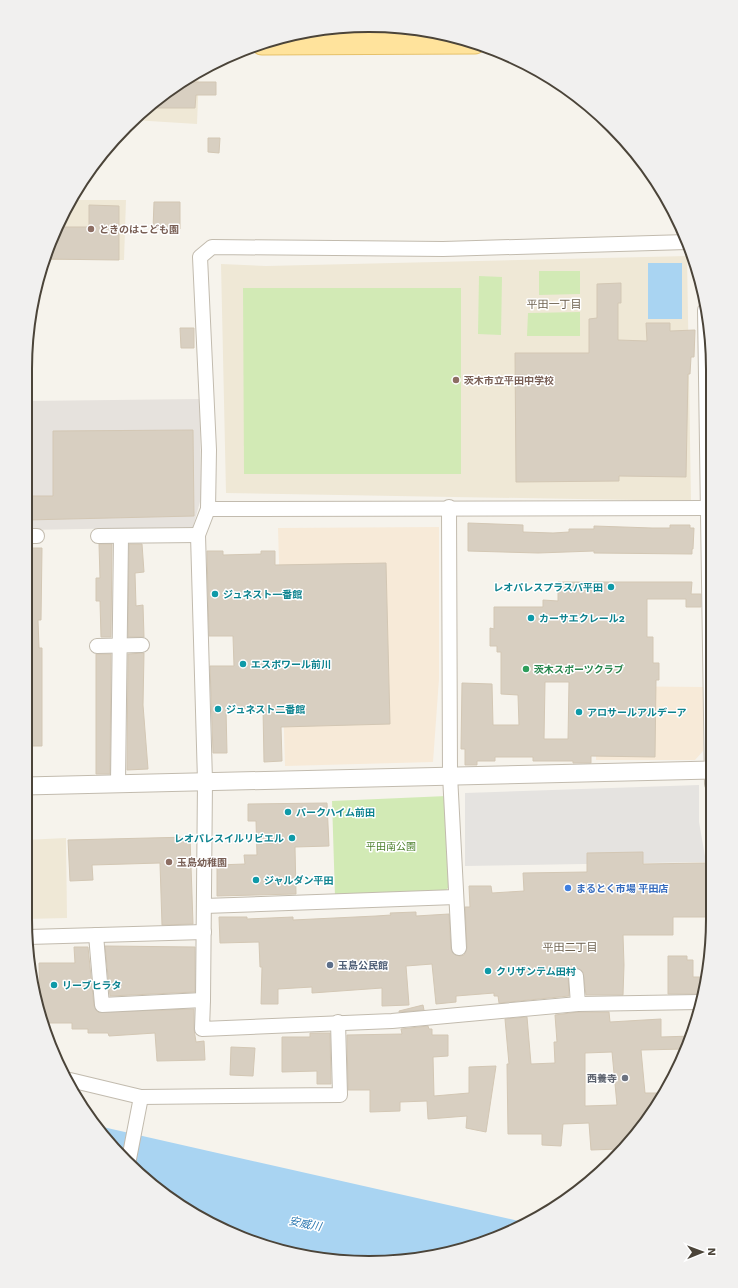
<svg xmlns="http://www.w3.org/2000/svg" width="738" height="1288" viewBox="0 0 738 1288" font-family="'Work Sans','Noto Sans JP',sans-serif">
<style>
.commercial{fill:#f7ead8}
.industrial{fill:#e6e2dd}
.education{fill:#efe8d6}
.green{fill:#d2eab5}
.parking{fill:#e5e3e0}
.water{fill:#a9d4f2}
.building{fill:#d8cfc1;stroke:#d3c7b4;fill-rule:evenodd}
.lines{fill:none;stroke-linecap:round;stroke-linejoin:round}
.minor-casing{stroke:#c2bbae;stroke-width:16}
.tertiary-casing{stroke:#c2bbae;stroke-width:19}
.primary-casing{stroke:#e6c16a;stroke-width:23}
.minor{stroke:#fff;stroke-width:14}
.tertiary{stroke:#fff;stroke-width:17}
.primary{stroke:#ffe39c;stroke-width:21}
.education-dot{fill:#8d6e63;stroke:#fff;stroke-width:1.5}
.culture-dot{fill:#0f9aa8;stroke:#fff;stroke-width:1.5}
.leisure-dot{fill:#2e9e5b;stroke:#fff;stroke-width:1.5}
.shop-dot{fill:#3f7fe0;stroke:#fff;stroke-width:1.5}
.service-dot{fill:#5c6f8a;stroke:#fff;stroke-width:1.5}
.worship-dot{fill:#6b7280;stroke:#fff;stroke-width:1.5}
.labels{text-anchor:middle;dominant-baseline:central;stroke-width:3;stroke-linejoin:round;paint-order:stroke}
.education-label{font-size:10px;font-weight:bold;fill:#785e54;stroke:#fff;text-anchor:start}
.culture-label{font-size:10px;font-weight:bold;fill:#0d838f;stroke:#fff;text-anchor:start}
.leisure-label{font-size:10px;font-weight:bold;fill:#27864d;stroke:#fff;text-anchor:start}
.park-label{font-size:10px;fill:#4a7f2a;stroke:#fff}
.shop-label{font-size:10px;font-weight:bold;fill:#366cbe;stroke:#fff;text-anchor:start}
.service-label{font-size:10px;font-weight:bold;fill:#4e5e75;stroke:#fff;text-anchor:start}
.worship-label{font-size:10px;font-weight:bold;fill:#5b616d;stroke:#fff;text-anchor:end}
.neighbourhood-label{font-size:11px;fill:#6e6250;stroke:#fff}
.water-label{font-size:11px;font-style:italic;fill:#2e7ab2;stroke:#fff}
.rim{fill:none;stroke:#4b4439;stroke-width:2}
</style>
<rect width="100%" height="100%" fill="#f6f3ec"/>
<g class="commercial">
<path d="M439 527V679L433 762 285 766 278 528Z"/>
<path d="M596 686 703 687V751L695 760H596Z"/>
</g>
<path class="industrial" d="M200 399 201 498 193 527 26 530V401Z"/>
<g class="education">
<path d="M199 72 197 124 133 120 178 83Z"/>
<path d="M72 200H126L124 260H43Z"/>
<path d="M687 256 691 501 226 493 221 264 266 266Z"/>
<path d="M66 838 67 918 25 919V840Z"/>
</g>
<g class="green">
<path d="M539 271H580V294L539 295Z"/>
<path d="M479 276 502 277 501 335 478 334Z"/>
<path d="M243 288H461V474H244Z"/>
<path d="M580 312V336H527L528 313Z"/>
<path d="M447 796 450 885 445 892 335 896 332 801Z"/>
</g>
<path class="parking" d="M699 785V822L706 862 465 866V793Z"/>
<g class="water">
<rect x="648" y="263" width="34" height="56"/>
<path d="M94 1125 523 1222 480 1245 369 1263 280 1251 178 1205Z"/>
</g>
<g class="building">
<path d="M180 82H216V95H196L195 108H148Z"/>
<path d="M208 138H220L219 153 208 152Z"/>
<path d="M154 202H180V229H153Z"/>
<path d="M89 205 119 206V260L43 259 59 227H89Z"/>
<path d="M621 283V303H618V340L647 341 646 323H670V331L695 330 694 357H691L690 374H688L686 477 619 476V481L516 482 515 353H589V319L597 318V284Z"/>
<path d="M180 328H194V348H181Z"/>
<path d="M193 430 194 516 26 520V496H53V431Z"/>
<path d="M468 523 523 525V532L553 533 569 532V529H594V526L652 528H670V525H690V528H694L693 549H692V554L594 553V551L538 553 468 551Z"/>
<path d="M99 544H112L111 637H101L100 601H96V578H100Z"/>
<path d="M129 544H142L144 572 135 573 136 606 143 605 144 637H128Z"/>
<path d="M28 548H42L41 620H38L39 648H42V746H25V574H28Z"/>
<path d="M207 551H223V555L261 554V551H275V565L386 563 390 724 281 727 282 761 264 762 263 708 226 709 227 753H213L210 666H234L233 636H209Z"/>
<path d="M558 582H692L691 594H701V607H686V599H647V637H653V663H659V680H656L655 757 591 756V763H573V761H533V757H495V761H477V765H465V749H461L462 683 492 684 493 725H519L518 695 501 694V652H497V646H490V628L494 629V607H543V600L558 601ZM545 682H569L568 739H544Z"/>
<path d="M144 653 143 705 148 769 127 770 128 654Z"/>
<path d="M96 654H111L110 774H96Z"/>
<path d="M327 803 329 846 295 847 296 894 217 896V865L245 864 244 855H257L256 821H248V804Z"/>
<path d="M190 837 193 924 162 925 160 863 92 865 93 880 70 881 68 840Z"/>
<path d="M643 852V864L706 863V917H673V935H623L624 965 623 995H586L583 972 576 968 568 973 569 996 499 1003 498 996H494V993L456 996V1002L436 1004 432 964 406 966 409 1005 382 1006V988L312 993V987L278 989V1004H261L262 967H260L259 942 220 943 219 917H247V919L293 917V920L376 916 391 915 390 913 416 912V916L449 914 451 949 455 955 460 956 464 955 467 948 465 907H470L469 886H491L492 893 524 891 523 873 587 872V853Z"/>
<path d="M105 946 195 947V992L110 996Z"/>
<path d="M74 947H88L94 1006 98 1012 194 1009V1029L196 1042 204 1041 205 1060 157 1061 155 1033 109 1036 108 1033H88V1029H72V1023H42L40 1007 39 963H75Z"/>
<path d="M668 956H687V960H693V977H705L702 994H668Z"/>
<path d="M423 1005 424 1010 399 1012V1011Z"/>
<path d="M578 1012H609L610 1022 661 1019V1037L692 1036 685 1049 641 1050 645 1093H663L655 1110 619 1149 591 1150 589 1123 563 1124 561 1146 542 1145V1134H508L507 1064H509L505 1019 527 1017 531 1064 555 1063 554 1042H557L555 1015ZM612 1052 617 1105 585 1106V1053Z"/>
<path d="M428 1026 429 1029H432V1035H448V1056L433 1057 434 1096 469 1093V1067L496 1066 486 1132 466 1128 467 1116 428 1119 427 1101 400 1102V1111L370 1112V1090H348L347 1035 402 1034 401 1029Z"/>
<path d="M310 1033H330L331 1084H317V1071L282 1072V1037H310Z"/>
<path d="M231 1047 255 1048 253 1076 230 1075Z"/>
</g>
<g class="lines">
<g class="minor-casing">
<g id="minor">
<path d="M687 242 443 249 212 247 200 257 209 450 208 509 707 508"/>
<path d="M705 310 712 784"/>
<path d="M449 507 450 775 459 948"/>
<path d="M208 509 198 535 205 781 203 1000 202 1029 392 1021 578 1004 700 1002"/>
<path d="M26 536H37"/>
<path d="M98 536 198 535"/>
<path d="M97 646 142 645"/>
<path d="M118 783 121 536"/>
<path d="M204 906 456 897"/>
<path d="M96 935 102 1005 203 1000"/>
<path d="M28 937 204 932"/>
<path d="M576 976 578 1004"/>
<path d="M70 1080 141 1097 340 1095 338 1022"/>
<path d="M129 1159 141 1097"/>
</g>
</g>
<g class="tertiary-casing">
<path id="tertiary" d="M25 786 712 770"/>
</g>
<g class="primary-casing">
<path id="primary" d="M262 44 475 43"/>
</g>
<use href="#minor" class="minor"/>
<use href="#tertiary" class="tertiary"/>
<use href="#primary" class="primary"/>
</g>
<g class="education-dot">
<circle cx="91" cy="229" r="4"/>
<circle cx="456" cy="380" r="4"/>
<circle cx="169" cy="862" r="4"/>
</g>
<g class="culture-dot">
<circle cx="611" cy="587" r="4"/>
<circle cx="215" cy="594" r="4"/>
<circle cx="531" cy="618" r="4"/>
<circle cx="243" cy="664" r="4"/>
<circle cx="218" cy="709" r="4"/>
<circle cx="579" cy="712" r="4"/>
<circle cx="288" cy="812" r="4"/>
<circle cx="292" cy="838" r="4"/>
<circle cx="256" cy="880" r="4"/>
<circle cx="488" cy="971" r="4"/>
<circle cx="54" cy="985" r="4"/>
</g>
<circle class="leisure-dot" cx="526" cy="669" r="4"/>
<circle class="shop-dot" cx="568" cy="888" r="4"/>
<circle class="service-dot" cx="330" cy="965" r="4"/>
<circle class="worship-dot" cx="625" cy="1078" r="4"/>
<g class="labels">
<g class="education-label">
<text x="99" y="229">ときのはこども園</text>
<text x="464" y="380">茨木市立平田中学校</text>
<text x="177" y="862">玉島幼稚園</text>
</g>
<g class="culture-label">
<text x="603" y="587" text-anchor="end">レオパレスプラスパ平田</text>
<text x="223" y="594">ジュネスト一番館</text>
<text x="539" y="618">カーサエクレール2</text>
<text x="251" y="664">エスポワール前川</text>
<text x="226" y="709">ジュネスト二番館</text>
<text x="587" y="712">アロサールアルデーア</text>
<text x="296" y="812">パークハイム前田</text>
<text x="284" y="838" text-anchor="end">レオパレスイルリビエル</text>
<text x="264" y="880">ジャルダン平田</text>
<text x="496" y="971">クリザンテム田村</text>
<text x="62" y="985">リーブヒラタ</text>
</g>
<g class="leisure-label">
<text x="534" y="669">茨木スポーツクラブ</text>
</g>
<g class="park-label">
<text x="391" y="846">平田南公園</text>
</g>
<g class="shop-label">
<text x="576" y="888">まるとく市場 平田店</text>
</g>
<g class="service-label">
<text x="338" y="965">玉島公民館</text>
</g>
<g class="worship-label">
<text x="617" y="1078">西養寺</text>
</g>
<g class="neighbourhood-label">
<text x="554" y="304">平田一丁目</text>
<text x="570" y="947">平田二丁目</text>
</g>
<g class="water-label">
<text transform="translate(305 1224) rotate(11)">安威川</text>
</g>
</g>
<path d="M0 0H738V1288H0ZM369 32H369A337 337 0 0 1 706 369V919A337 337 0 0 1 369 1256H369A337 337 0 0 1 32 919V369A337 337 0 0 1 369 32Z" fill="#f1f0ef" fill-rule="evenodd"/>
<path class="rim" d="M369 32H369A337 337 0 0 1 706 369V919A337 337 0 0 1 369 1256H369A337 337 0 0 1 32 919V369A337 337 0 0 1 369 32Z"/>
<g transform="translate(702 1252) rotate(89)" stroke="#ffffff" stroke-width="3" paint-order="stroke">
<path d="M0-3L7 15L0 10L-7 15Z" fill="#4b4439"/>
<text y="-6" font-size="11" font-weight="bold" text-anchor="middle" fill="#4b4439">N</text>
</g>
</svg>
